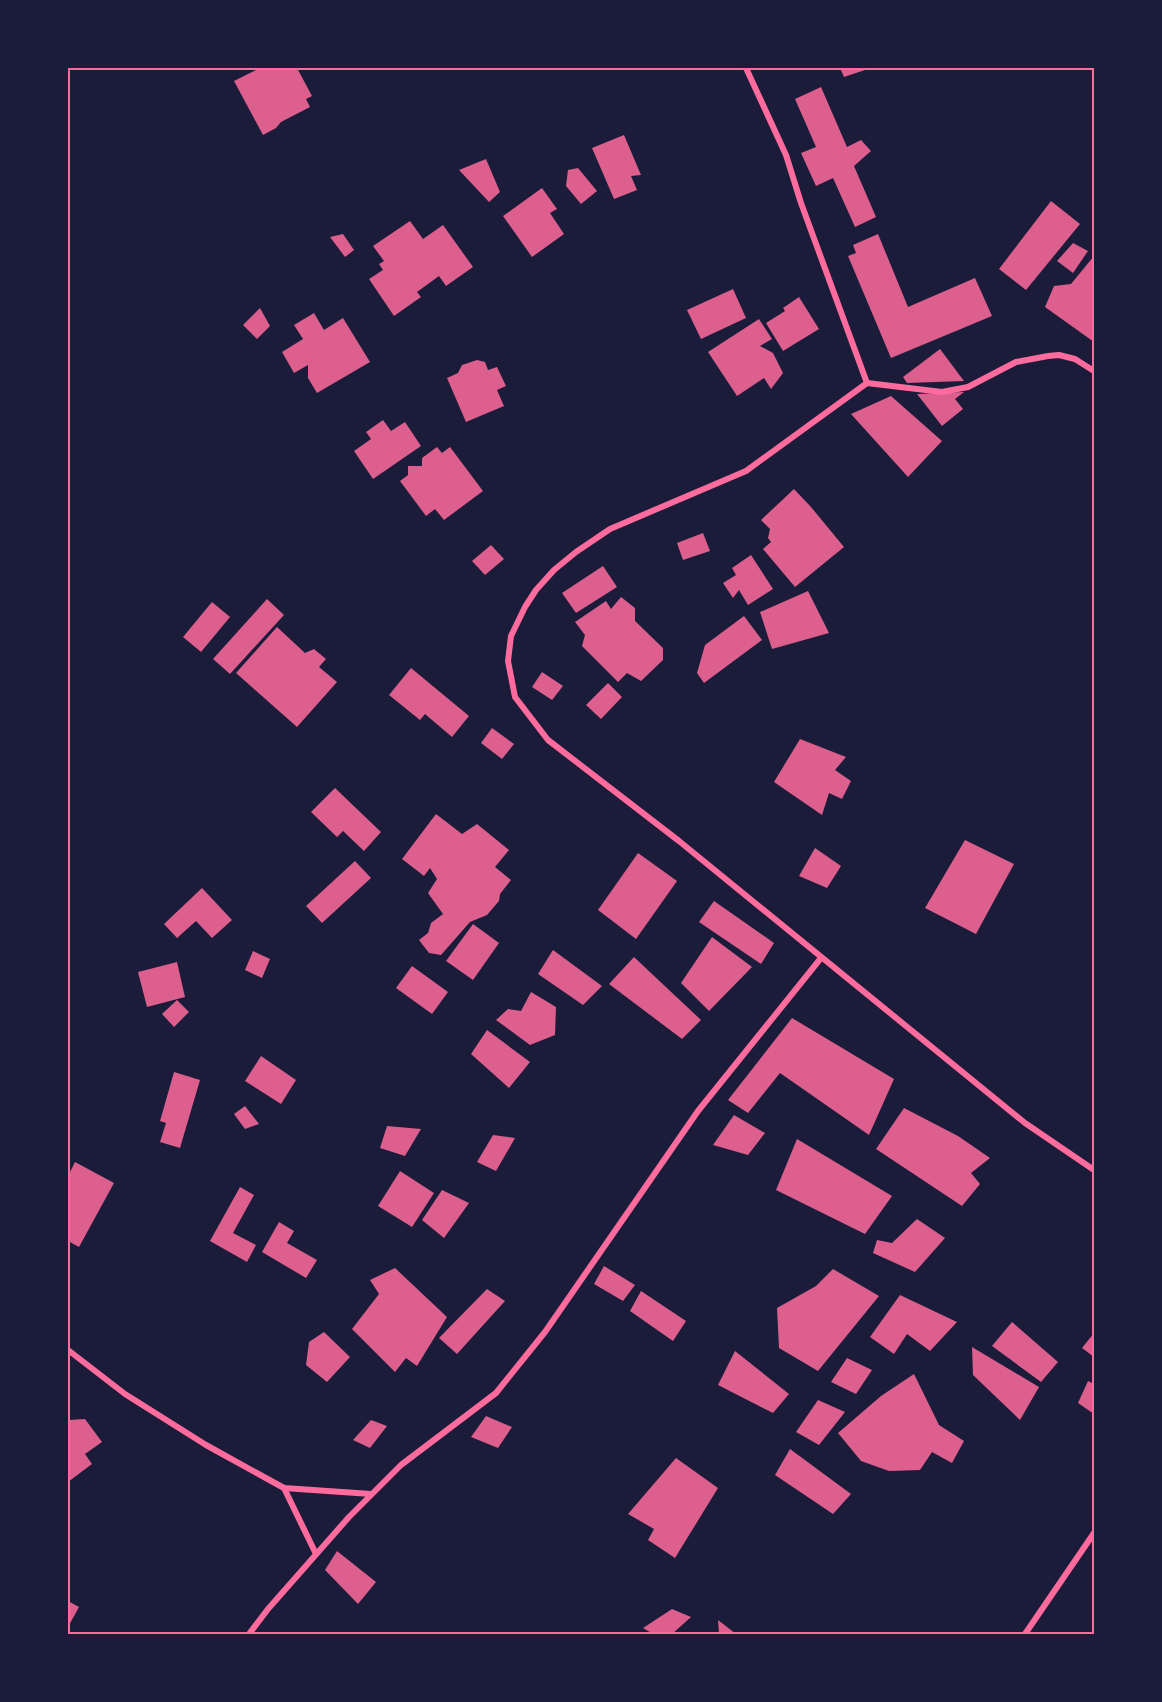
<svg xmlns="http://www.w3.org/2000/svg" width="1162" height="1702" viewBox="0 0 1162 1702" font-family="'Exo 2',sans-serif">
<style>
.building{fill:#dd5f8e}
.lines{fill:none;stroke-linecap:round;stroke-linejoin:round}
.minor{stroke:#ff6b9d;stroke-width:6}
.neatline{fill:none;stroke:#ff6b9d;stroke-width:2}
</style>
<rect width="100%" height="100%" fill="#1b1b3a"/>
<g class="building">
<path d="M260 68H297L312 96 306 99 310 107 281 122 276 128 263 135 234 81Z"/>
<path d="M840 68H871L844 77Z"/>
<path d="M821 87 847 147 861 140 871 151 854 166 876 217 855 227 833 178 816 186 801 153 816 147 795 99Z"/>
<path d="M624 135 641 175 631 176 637 190 614 199 592 148Z"/>
<path d="M486 159 500 192 489 202 459 170Z"/>
<path d="M578 168 597 191 581 204 566 186 568 170Z"/>
<path d="M542 188 557 209 550 213 564 234 532 257 503 216Z"/>
<path d="M1051 201 1080 224 1026 290 999 269Z"/>
<path d="M410 221 423 239 443 225 473 267 446 286 439 276 417 292 421 297 394 316 369 279 383 270 379 264 384 261 373 246Z"/>
<path d="M343 234 354 250 345 257 330 237Z"/>
<path d="M878 234 908 307 975 278 992 316 891 358 848 256 856 253 853 245Z"/>
<path d="M1073 243 1088 251 1073 273 1057 261Z"/>
<path d="M1094 256V342L1045 307 1054 286 1071 284Z"/>
<path d="M733 289 746 318 701 339 687 310Z"/>
<path d="M799 297 819 329 783 351 766 323 785 311 783 308Z"/>
<path d="M260 308 270 326 257 339 243 325Z"/>
<path d="M314 313 324 330 343 318 370 362 317 393 308 378V365L294 373 282 352 303 339 294 325Z"/>
<path d="M759 319 772 339 760 346 773 353 783 373 771 389 764 378 737 396 708 352Z"/>
<path d="M940 349 964 381 907 383 903 377Z"/>
<path d="M477 360 485 362 488 370 497 367 506 386 497 390 504 406 466 422 447 378 458 373 462 365Z"/>
<path d="M964 392 955 399 963 409 942 426 917 394Z"/>
<path d="M891 396 942 441 908 477 851 414Z"/>
<path d="M383 420 391 431 405 422 421 446 373 479 354 451 371 439 366 432Z"/>
<path d="M437 447 442 453 450 447 483 491 444 520 435 509 426 516 400 481 408 475V466H422V458Z"/>
<path d="M794 489 811 507 844 547 795 587 763 549 771 542 768 538 770 529 761 520Z"/>
<path d="M703 533 710 551 683 560 677 543Z"/>
<path d="M491 545 504 559 485 575 472 561Z"/>
<path d="M751 555 773 589 748 605 739 590 733 598 723 583 736 575 732 568Z"/>
<path d="M603 566 617 587 576 613 562 593Z"/>
<path d="M808 591 829 633 772 649 760 612Z"/>
<path d="M621 597 635 608V621L663 648V660L641 681 627 673 618 682 582 646 585 635 575 622 606 601 611 609Z"/>
<path d="M267 599 284 615 230 674 213 659Z"/>
<path d="M212 602 230 617 201 652 183 637Z"/>
<path d="M744 616 762 640 704 683 697 673 705 645Z"/>
<path d="M277 627 305 653 314 649 326 659 319 667 337 682 297 727 236 673Z"/>
<path d="M411 668 469 716 452 737 425 714 420 720 389 695Z"/>
<path d="M542 672 563 686 552 700 532 687Z"/>
<path d="M608 683 622 697 601 719 586 705Z"/>
<path d="M492 728 514 744 502 759 481 743Z"/>
<path d="M800 739 846 757 835 770 851 781 842 799 829 793 822 815 774 782Z"/>
<path d="M335 788 381 832 364 851 343 831 337 837 311 812Z"/>
<path d="M436 814 462 834 477 824 509 850 495 867 511 880 500 894 499 901 487 915 470 922 441 955 429 953 419 940 428 933 431 923 443 914 428 893 437 879 430 868 424 876 402 859Z"/>
<path d="M965 840 1014 864 976 934 925 908Z"/>
<path d="M815 848 841 866 827 888 799 876Z"/>
<path d="M638 853 677 881 636 939 598 910Z"/>
<path d="M355 861 371 878 322 923 306 906Z"/>
<path d="M202 888 232 920 212 938 196 921 177 938 164 924Z"/>
<path d="M714 901 774 943 761 964 699 922Z"/>
<path d="M473 924 499 943 473 980 446 961Z"/>
<path d="M712 937 752 967 709 1011 681 983Z"/>
<path d="M553 950 602 986 583 1005 538 974Z"/>
<path d="M253 951 270 959 262 978 245 970Z"/>
<path d="M634 957 701 1020 682 1039 609 984Z"/>
<path d="M177 962 185 997 147 1007 138 972Z"/>
<path d="M412 966 448 992 432 1014 396 988Z"/>
<path d="M531 992 556 1007 555 1035 530 1045 496 1020 508 1009 521 1011Z"/>
<path d="M177 1000 189 1012 174 1027 162 1014Z"/>
<path d="M792 1018 894 1079 869 1135 780 1073 748 1113 728 1100Z"/>
<path d="M487 1030 530 1062 509 1088 471 1054Z"/>
<path d="M261 1056 296 1080 281 1104 245 1081Z"/>
<path d="M174 1072 200 1080 180 1148 160 1142 166 1123 160 1121Z"/>
<path d="M245 1106 259 1124 245 1129 234 1114Z"/>
<path d="M904 1108 958 1136 990 1158 971 1173 980 1184 962 1206 876 1149Z"/>
<path d="M734 1115 765 1133 748 1155 713 1145Z"/>
<path d="M387 1126 421 1129 405 1156 380 1148Z"/>
<path d="M493 1135 515 1138 496 1171 477 1162Z"/>
<path d="M797 1139 892 1196 865 1234 776 1190Z"/>
<path d="M75 1162 114 1183 79 1247 68 1241V1176Z"/>
<path d="M400 1171 434 1193 412 1227 378 1206Z"/>
<path d="M240 1187 254 1195 233 1233 256 1245 247 1262 210 1241Z"/>
<path d="M442 1190 469 1203 444 1238 422 1220Z"/>
<path d="M917 1219 945 1238 915 1272 873 1253 877 1240 892 1243Z"/>
<path d="M279 1222 294 1231 287 1243 317 1260 306 1278 262 1252Z"/>
<path d="M604 1266 635 1285 623 1301 594 1284Z"/>
<path d="M395 1268 447 1317 417 1366 406 1358 395 1372 352 1329 379 1294 370 1280Z"/>
<path d="M833 1269 879 1296 818 1371 779 1348 777 1308 816 1286Z"/>
<path d="M487 1289 505 1301 457 1354 439 1338Z"/>
<path d="M641 1291 686 1321 673 1341 630 1311Z"/>
<path d="M900 1295 957 1322 930 1351 907 1334 894 1354 870 1337Z"/>
<path d="M1012 1322 1058 1362 1041 1382 992 1346Z"/>
<path d="M324 1332 350 1357 327 1382 306 1365 309 1342Z"/>
<path d="M1094 1333V1357L1082 1348Z"/>
<path d="M972 1347 1039 1387 1020 1420 973 1375Z"/>
<path d="M735 1351 789 1394 773 1413 718 1385Z"/>
<path d="M847 1358 872 1370 856 1394 831 1382Z"/>
<path d="M914 1374 939 1425 964 1441 952 1463 932 1452 920 1470 889 1471 861 1461 838 1433 881 1396Z"/>
<path d="M1088 1381 1094 1384V1414L1078 1403Z"/>
<path d="M818 1400 845 1412 819 1445 796 1432Z"/>
<path d="M486 1416 512 1427 498 1448 471 1437Z"/>
<path d="M85 1419 102 1442 85 1454 92 1464 68 1482V1420Z"/>
<path d="M371 1420 387 1426 370 1448 353 1440Z"/>
<path d="M790 1449 851 1494 833 1514 775 1475Z"/>
<path d="M676 1458 718 1488 675 1558 648 1540 654 1529 628 1514Z"/>
<path d="M337 1551 376 1582 358 1604 325 1570Z"/>
<path d="M68 1601 79 1607 68 1627Z"/>
<path d="M672 1609 691 1617 672 1634H653L643 1628Z"/>
<path d="M718 1620 736 1634H719Z"/>
</g>
<g class="lines">
<g class="minor">
<path d="M746 68 786 155 801 203 867 383"/>
<path d="M1094 371 1075 359 1059 355 1048 356 1016 362 968 387 942 392 867 383 746 471 610 529 576 552 554 570 536 590 525 607 511 636 508 661 515 697 548 740 679 841 1025 1123 1094 1170"/>
<path d="M68 1350 125 1394 206 1445 284 1488 371 1494"/>
<path d="M284 1488 316 1554"/>
<path d="M249 1634 268 1609 349 1517 401 1465 496 1393 545 1332 698 1111 821 958"/>
<path d="M1025 1634 1094 1533"/>
</g>
</g>
<rect width="1162" height="1702" fill="none" stroke="#1b1b3a" stroke-width="138"/>
<rect x="69" y="69" width="1024" height="1564" class="neatline"/>
</svg>
